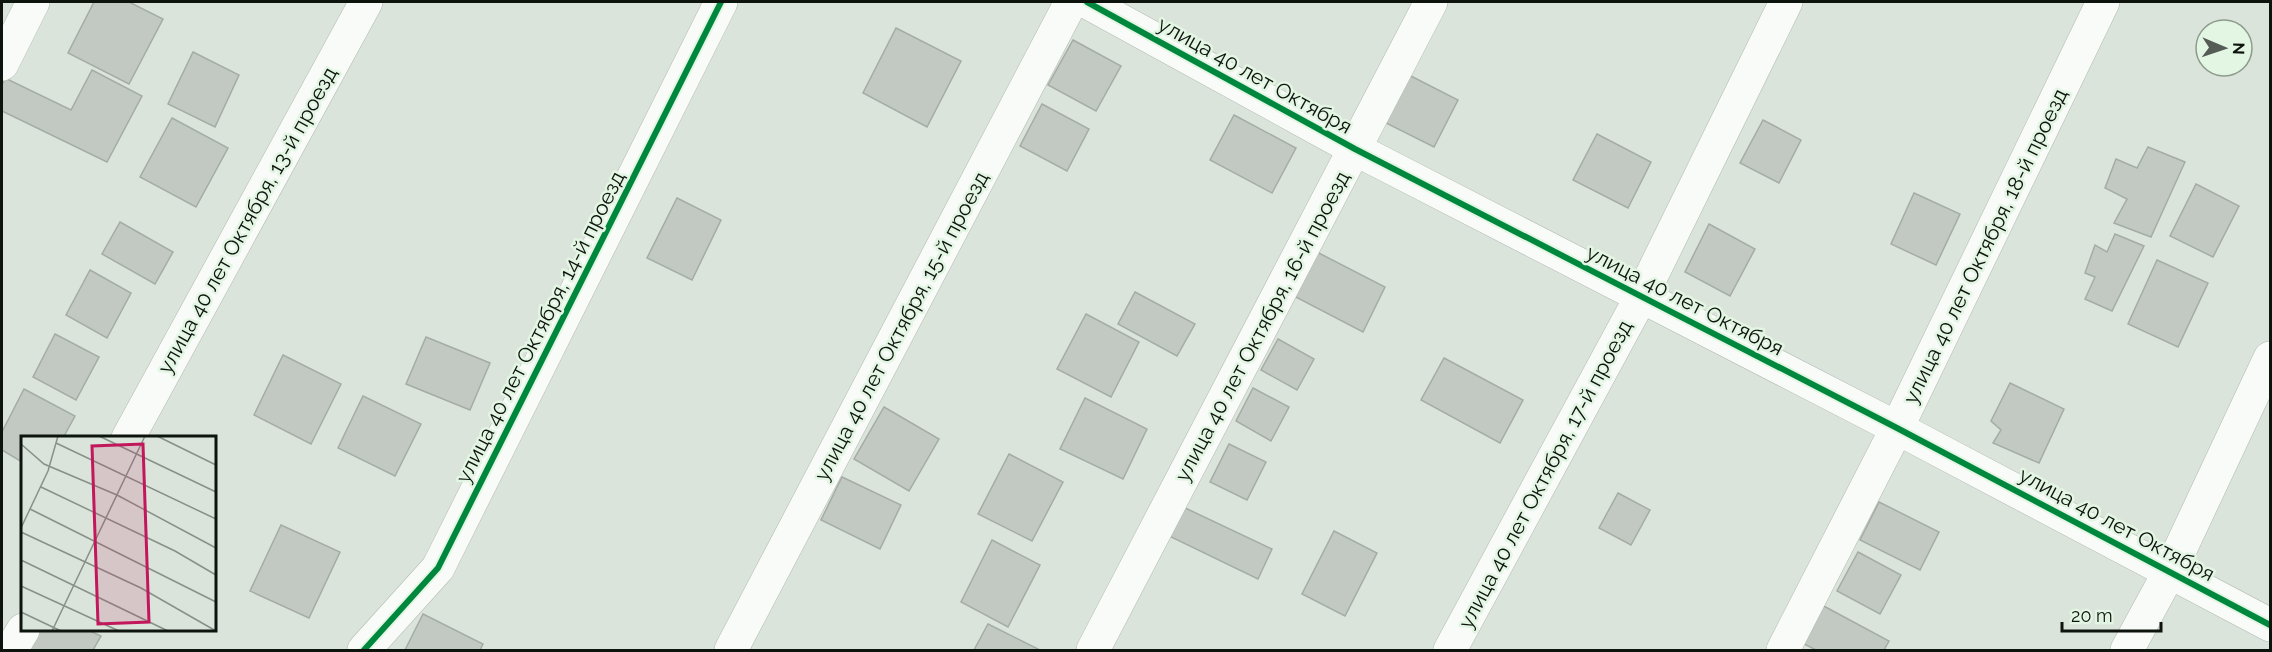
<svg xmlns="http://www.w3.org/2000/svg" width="2272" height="652" viewBox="0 0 2272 652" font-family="Raleway,sans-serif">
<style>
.building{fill:#c2c9c2;stroke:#a5aca5;stroke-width:1.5}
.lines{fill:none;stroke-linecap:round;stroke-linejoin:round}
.minor-casing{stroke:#b2bab2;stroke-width:34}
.minor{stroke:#f9fbf9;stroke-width:33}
.cycleway-casing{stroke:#e3f5e3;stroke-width:10}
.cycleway{stroke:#00873e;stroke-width:6}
.labels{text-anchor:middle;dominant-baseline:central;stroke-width:5;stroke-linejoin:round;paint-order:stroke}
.street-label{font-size:21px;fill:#0d130d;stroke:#e3f5e3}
.inset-road{fill:none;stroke:#889088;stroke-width:1.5}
.view{fill:#c2185b;fill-opacity:0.15;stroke:#c2185b;stroke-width:3}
.inset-edge{fill:none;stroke:#0d130d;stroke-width:3}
</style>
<rect width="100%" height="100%" fill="#dae4da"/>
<g class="building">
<path d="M94 2H129L163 19 129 84 68 53Z"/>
<path d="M896 28 961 61 927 127 863 93Z"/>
<path d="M1073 40 1121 66 1096 111 1048 85Z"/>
<path d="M193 52 239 75 215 127 168 104Z"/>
<path d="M92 70 142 96 107 162 2 111V85L5 78 71 110Z"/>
<path d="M1405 73 1458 100 1434 147 1380 120Z"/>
<path d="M1042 104 1089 129 1067 171 1020 146Z"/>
<path d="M1234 115 1296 148 1272 193 1210 160Z"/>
<path d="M172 118 228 148 196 207 140 177Z"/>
<path d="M1763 120 1801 140 1779 183 1740 163Z"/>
<path d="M1597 134 1651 162 1628 208 1573 180Z"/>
<path d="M2148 147 2185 162 2151 237 2114 223 2127 199 2105 188 2116 159 2137 168Z"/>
<path d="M2196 184 2239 206 2213 257 2170 236Z"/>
<path d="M1914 193 1960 214 1936 265 1891 244Z"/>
<path d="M677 198 721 220 692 280 647 258Z"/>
<path d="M120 222 173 252 155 284 102 254Z"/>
<path d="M1709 224 1755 249 1730 296 1685 272Z"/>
<path d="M2115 234 2144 246 2112 311 2085 299 2095 277 2085 273 2095 245 2107 252Z"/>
<path d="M1313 250 1385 287 1363 332 1290 294Z"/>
<path d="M2157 260 2208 283 2178 347 2128 324Z"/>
<path d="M90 270 131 293 107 338 66 315Z"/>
<path d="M1135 292 1195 324 1177 356 1118 324Z"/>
<path d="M1086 314 1139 342 1111 397 1057 369Z"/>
<path d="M55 334 99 357 76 400 33 377Z"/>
<path d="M426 337 490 363 470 410 406 384Z"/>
<path d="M1278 339 1314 359 1297 390 1261 370Z"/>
<path d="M283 355 341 384 311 444 254 415Z"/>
<path d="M1444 358 1523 400 1500 443 1421 400Z"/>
<path d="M2010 383 2064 409 2039 463 1993 443 2001 430 1991 421Z"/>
<path d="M1253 388 1289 407 1271 441 1236 421Z"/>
<path d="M24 389 75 416 63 438H22V462L2 450V432Z"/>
<path d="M363 396 421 424 395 476 338 448Z"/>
<path d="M1085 398 1147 429 1123 479 1060 449Z"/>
<path d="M884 407 939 439 909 491 854 459Z"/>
<path d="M1229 444 1266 462 1247 500 1210 482Z"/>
<path d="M1009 454 1063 482 1032 541 978 514Z"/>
<path d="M842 477 901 505 880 549 821 520Z"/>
<path d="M1618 493 1650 510 1631 545 1599 528Z"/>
<path d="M1879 502 1939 532 1920 570 1860 540Z"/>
<path d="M1181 506 1272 549 1258 579 1167 535Z"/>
<path d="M281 525 340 552 309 618 250 591Z"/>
<path d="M1334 531 1377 553 1345 616 1302 594Z"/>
<path d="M992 540 1040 565 1008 627 961 602Z"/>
<path d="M1858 552 1901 575 1880 614 1837 591Z"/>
<path d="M1820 604 1889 641 1884 650H1816L1800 642Z"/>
<path d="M423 614 483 644 480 650H405Z"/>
<path d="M988 624 1038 649 1037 650H974Z"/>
<path d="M34 630H88L101 636 93 650H23Z"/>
</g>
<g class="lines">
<g class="minor-casing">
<g id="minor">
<path d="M1087 2 1355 149 1897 428 2270 625"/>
<path d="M2 64 33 2"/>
<path d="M128 438 366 2"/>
<path d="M11 650 23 630"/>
<path d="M364 650 438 568 721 2"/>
<path d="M731 650 1071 2"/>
<path d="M1093 650 1431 2"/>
<path d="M1450 650 1641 297 1786 2"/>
<path d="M1783 650 1897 428 2103 2"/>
<path d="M2127 650 2170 571 2270 358"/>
</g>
</g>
<use href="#minor" class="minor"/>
<g class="cycleway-casing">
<g id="cycleway">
<path d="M1087 2 1355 149 1897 428 2270 625"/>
<path d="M364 650 438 568 721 2"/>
</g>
</g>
<use href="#cycleway" class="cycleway"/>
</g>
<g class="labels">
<g class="street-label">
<text transform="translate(1255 75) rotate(29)">улица 40 лет Октября</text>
<text transform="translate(247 220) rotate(-61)">улица 40 лет Октября, 13-й проезд</text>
<text transform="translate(1985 246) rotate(-64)">улица 40 лет Октября, 18-й проезд</text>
<text transform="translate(1685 300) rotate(27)">улица 40 лет Октября</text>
<text transform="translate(901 326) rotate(-62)">улица 40 лет Октября, 15-й проезд</text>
<text transform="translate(1262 326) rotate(-62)">улица 40 лет Октября, 16-й проезд</text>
<text transform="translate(540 327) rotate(-63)">улица 40 лет Октября, 14-й проезд</text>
<text transform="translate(1545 474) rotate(-62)">улица 40 лет Октября, 17-й проезд</text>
<text transform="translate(2117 524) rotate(28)">улица 40 лет Октября</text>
</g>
</g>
<g transform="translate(21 436)">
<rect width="195" height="195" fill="#dae4da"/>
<path class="inset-road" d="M78 0 195 56M136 0 195 29M35 7 195 83M0 8 23 28 96 59 195 112M20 51 154 115 195 139M9 73 195 166M0 92 27 35 37 0M0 96 120 152 195 195M0 124 147 195M0 150 98 195M0 176 40 195M31 195 124 0"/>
<path class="view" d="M122 8 128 186 77 188 71 10Z"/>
<rect width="195" height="195" class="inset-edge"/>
</g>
<rect width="2272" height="652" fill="none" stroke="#0d130d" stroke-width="6"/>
<g transform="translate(2224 48) rotate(92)"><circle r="28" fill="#e3f5e3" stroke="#8d9b8d" stroke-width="1.5"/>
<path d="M0-4.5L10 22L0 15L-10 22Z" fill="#555c55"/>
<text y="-9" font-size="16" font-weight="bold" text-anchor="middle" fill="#0d130d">N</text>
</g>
<path d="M2062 622v9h99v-9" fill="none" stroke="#0d130d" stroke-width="3"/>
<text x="2071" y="622" font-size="18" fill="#0d130d" stroke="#e3f5e3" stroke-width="4.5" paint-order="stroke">20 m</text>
</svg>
